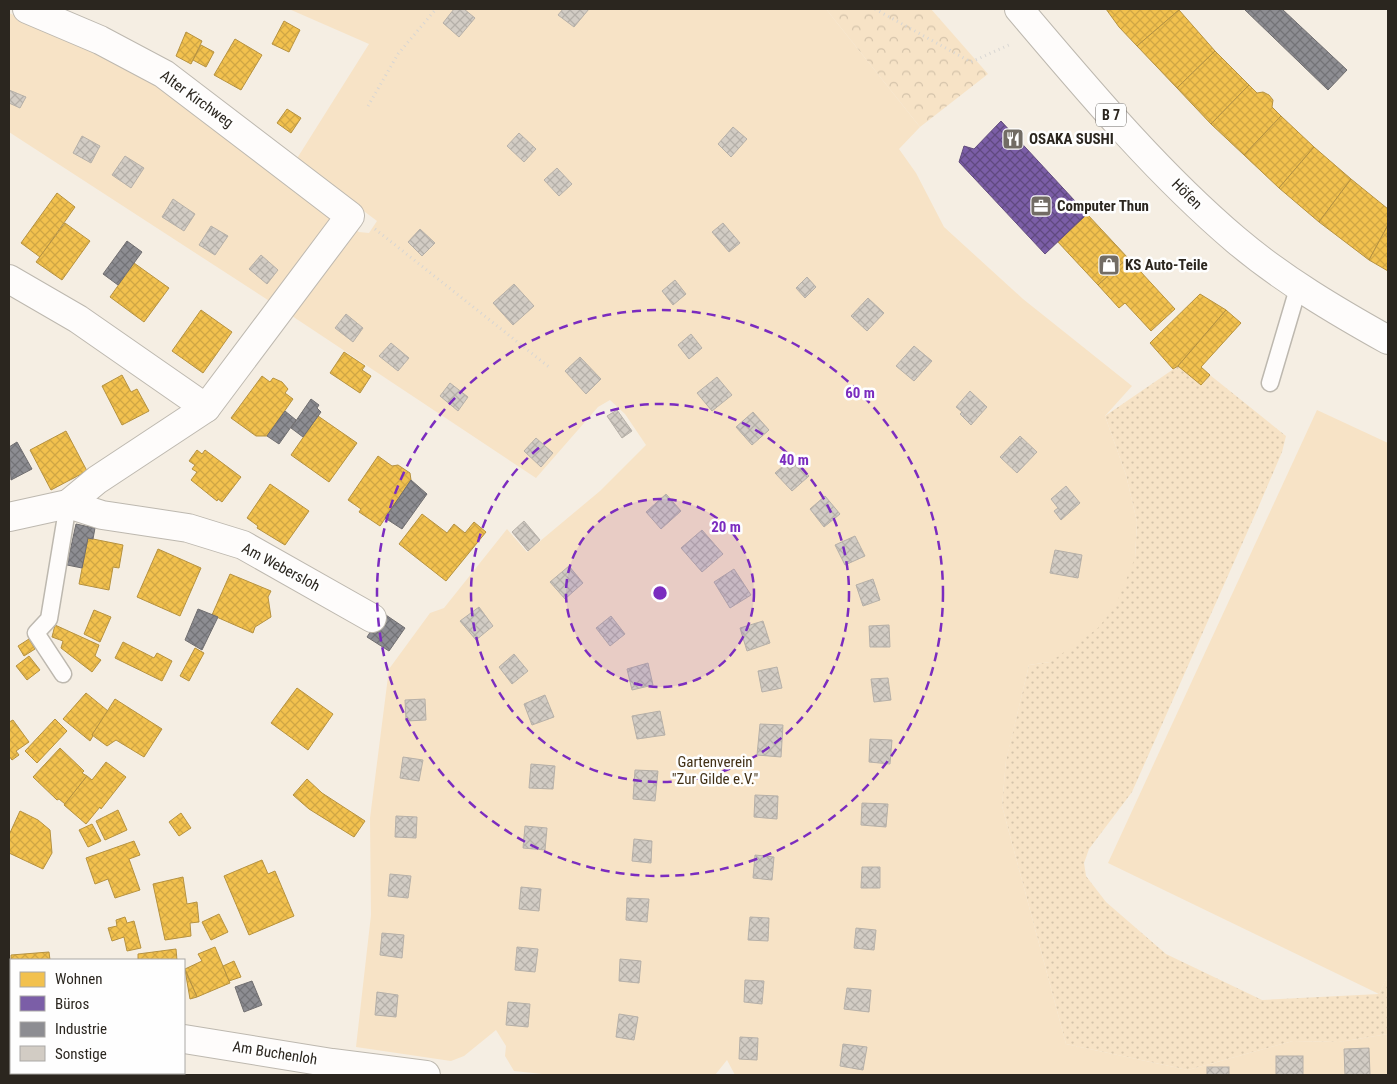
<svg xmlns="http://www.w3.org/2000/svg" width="1397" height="1084" viewBox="0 0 1397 1084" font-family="'Roboto Condensed',sans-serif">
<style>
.grass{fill:url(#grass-dots)}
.forest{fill:url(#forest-crowns)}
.green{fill:#f7e3c6}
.homes{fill:url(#homes-cross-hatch);stroke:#b69240}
.offices{fill:url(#offices-cross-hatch);stroke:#634d7e}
.industry{fill:url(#industry-cross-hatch);stroke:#706e70}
.building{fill:url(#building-cross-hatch);stroke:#b6b0a8}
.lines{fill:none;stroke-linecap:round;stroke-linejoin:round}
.service-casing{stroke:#bdb8af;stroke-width:19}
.minor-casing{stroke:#bdb8af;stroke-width:30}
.primary-casing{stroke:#bdb8af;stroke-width:30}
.path{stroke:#d8d6d3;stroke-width:3;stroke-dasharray:1 4;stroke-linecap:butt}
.service{stroke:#fefcfb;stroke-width:16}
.minor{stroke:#fefcfb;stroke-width:28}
.primary{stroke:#fefcfb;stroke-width:28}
.ring{fill:none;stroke:#7b2cbf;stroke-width:2.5;stroke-dasharray:9 6}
.labels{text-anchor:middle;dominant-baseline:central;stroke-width:5;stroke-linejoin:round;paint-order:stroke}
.shield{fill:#fefefe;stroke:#6a6762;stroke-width:1}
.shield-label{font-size:14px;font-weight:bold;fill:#2b261f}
.street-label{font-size:15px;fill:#2b261f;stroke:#fefefe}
.poi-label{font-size:15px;font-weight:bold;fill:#2b261f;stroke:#fefefe;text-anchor:start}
.park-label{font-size:15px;fill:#413015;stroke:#fefefe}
.centre{fill:#7b2cbf;stroke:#fefefe;stroke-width:2.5}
.ring-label{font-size:15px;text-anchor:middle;font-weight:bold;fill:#7b2cbf;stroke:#fefefe;stroke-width:5;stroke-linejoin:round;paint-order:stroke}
</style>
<defs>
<pattern id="grass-dots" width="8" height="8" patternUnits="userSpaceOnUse" patternTransform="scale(1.25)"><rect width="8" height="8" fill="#f7e3c6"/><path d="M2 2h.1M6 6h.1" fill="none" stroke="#d4c3aa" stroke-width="1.8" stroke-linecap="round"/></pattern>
<pattern id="forest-crowns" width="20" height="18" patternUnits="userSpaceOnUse" patternTransform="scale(1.25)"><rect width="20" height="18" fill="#f7e3c6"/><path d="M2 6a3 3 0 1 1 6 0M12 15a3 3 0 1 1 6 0" fill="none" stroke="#d4c3aa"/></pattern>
<pattern id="homes-cross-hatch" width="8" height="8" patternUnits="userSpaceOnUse" patternTransform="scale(1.25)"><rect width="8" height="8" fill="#f2c14e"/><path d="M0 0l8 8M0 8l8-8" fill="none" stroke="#d0a644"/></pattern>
<pattern id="offices-cross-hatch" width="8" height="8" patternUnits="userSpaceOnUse" patternTransform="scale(1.25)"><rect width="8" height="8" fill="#7b5ea7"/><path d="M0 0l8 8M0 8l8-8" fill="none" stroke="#604980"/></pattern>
<pattern id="industry-cross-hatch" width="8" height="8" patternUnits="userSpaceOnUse" patternTransform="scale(1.25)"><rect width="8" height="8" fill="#8d8d92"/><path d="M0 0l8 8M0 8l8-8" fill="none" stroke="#737377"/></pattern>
<pattern id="building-cross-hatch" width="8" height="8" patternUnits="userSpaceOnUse" patternTransform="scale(1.25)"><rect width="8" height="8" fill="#d2ccc4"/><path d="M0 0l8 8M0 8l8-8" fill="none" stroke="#b4afa8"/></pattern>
</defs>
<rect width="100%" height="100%" fill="#f5eee3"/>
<path class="grass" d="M1178 366 1201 385 1210 375 1286 436 1282 452 1258 508 1132 792 1089 849 1084 863 1086 876 1106 902 1166 954 1262 1000 1379 994 1388 975V1034L1339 1042 1293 1041 1188 1070 1066 1044 1002 806 1006 760 1029 665 1050 662 1135 558 1137 522 1126 475 1105 416Z"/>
<path class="forest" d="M826 9H931L988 74 920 127Z"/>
<g class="green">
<path d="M289 9H826L920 127 899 149 916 173 944 227 1023 299 1132 386 1105 416 1126 475 1137 522 1135 558 1115 607 1097 629 1050 662 1029 665 1006 761 1002 806 1066 1044 1188 1070 1293 1041 1339 1042 1388 1034V1075H735L727 1060 715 1075H552L514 1071 505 1056 506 1046 496 1030 464 1056 451 1061 356 1047 371 915 370 818 389 669 430 613 444 608 507 529 527 552 600 491 646 445 625 414 610 400 598 407 536 478 274 304 9 132V13L121 62 180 97 318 205 359 232 369 233 377 221 296 160 369 44Z"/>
<path d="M1317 410 1388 443V975L1379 994 1108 863Z"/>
</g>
<g class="homes">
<path d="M1106 9H1178L1179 10 1137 46 1119 27Z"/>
<path d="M1179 10 1215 51 1177 88 1137 46Z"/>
<path d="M284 21 300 30 289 52 272 44Z"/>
<path d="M186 32 202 41 191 64 176 56Z"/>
<path d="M235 39 262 55 241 90 214 75Z"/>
<path d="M201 45 214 52 206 67 193 60Z"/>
<path d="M1215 51 1249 85 1211 124 1177 88Z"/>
<path d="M1249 85 1257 93 1263 92 1269 95 1273 100 1272 107 1281 116 1244 155 1211 124Z"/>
<path d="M287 109 301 118 291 133 277 123Z"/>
<path d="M1281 116 1314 147 1279 188 1244 155Z"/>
<path d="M1314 147 1351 179 1319 222 1279 188Z"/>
<path d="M1351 179 1388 209V225L1369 260 1319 222Z"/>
<path d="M57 193 75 207 40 257 21 243Z"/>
<path d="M1087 214 1128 258 1098 285 1057 241Z"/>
<path d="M65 223 90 241 62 280 36 262Z"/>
<path d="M1388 225V271L1369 260Z"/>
<path d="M1128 258 1175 309 1151 331 1125 303 1119 308 1098 285Z"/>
<path d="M134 263 169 288 144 322 110 297Z"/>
<path d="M1200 294 1226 310 1178 366 1173 369 1150 343Z"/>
<path d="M201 310 232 332 203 373 172 351Z"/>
<path d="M1226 310 1241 323 1201 367 1210 375 1201 385 1178 366Z"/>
<path d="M344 352 365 366 362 370 371 376 360 393 330 373Z"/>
<path d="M122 375 131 392 137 389 149 411 122 425 102 386Z"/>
<path d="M262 376 270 382 273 378 282 382 288 389 285 393 293 399 267 436H256L231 418Z"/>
<path d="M318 416 357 443 329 482 291 455Z"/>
<path d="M66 431 87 471 51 490 30 450Z"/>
<path d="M197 450 202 454 205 450 241 477 222 502 218 499 217 501 191 480 197 472 192 469 195 465 189 461Z"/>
<path d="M378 456 392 466 398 465 410 473 411 480 380 526 359 512 361 509 348 500Z"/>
<path d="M270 484 309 511 285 545 257 528 258 526 247 518Z"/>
<path d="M422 514 447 533 454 524 465 533 474 522 486 532 446 581 399 544Z"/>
<path d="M88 538 123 545 119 568 113 567 109 590 79 584Z"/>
<path d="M158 549 201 568 180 616 137 597Z"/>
<path d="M230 574 271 591 268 597 271 617 255 627 253 633 212 615Z"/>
<path d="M94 610 111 617 100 642 84 634Z"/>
<path d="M55 625 99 645 95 656 101 660 92 672 61 648 63 641 52 637Z"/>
<path d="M29 639 35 649 24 656 18 646Z"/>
<path d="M123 642 154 658 157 653 172 661 162 681 115 658Z"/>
<path d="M195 648 204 653 189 681 180 676Z"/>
<path d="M29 656 40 670 27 680 16 666Z"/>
<path d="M297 688 333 714 308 750 271 723Z"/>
<path d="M86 693 108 711 92 735 93 736 90 741 63 719Z"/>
<path d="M115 699 162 729 144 757 116 740 107 746 92 735Z"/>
<path d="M55 719 67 731 37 763 25 751Z"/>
<path d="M13 720 29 742 16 751 19 755 12 760 9 756V722Z"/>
<path d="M60 748 84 771 82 773 87 776 65 804 59 799 57 800 33 777Z"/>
<path d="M106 762 126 777 101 809 100 807 86 824 64 805 87 776 92 780Z"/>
<path d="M307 779 322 793 365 821 354 837 309 809 293 795Z"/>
<path d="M118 810 127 830 105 840 96 821Z"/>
<path d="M20 811 38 820 50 830 52 853 43 869 9 853V835Z"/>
<path d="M181 813 191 828 179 836 169 822Z"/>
<path d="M92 824 101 841 88 847 79 830Z"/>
<path d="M134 841 140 855 129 859 140 890 115 898 108 879 95 884 86 858Z"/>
<path d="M262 860 268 874 275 871 294 916 249 935 224 876Z"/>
<path d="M183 877 187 904 197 902 199 922 190 923 191 936 165 940 153 884Z"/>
<path d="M219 914 228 932 211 940 202 922Z"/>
<path d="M125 917 127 923 134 921 141 948 127 951 124 937 112 941 108 928 117 926 116 920Z"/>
<path d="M215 947 230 983 197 997 185 969 202 961 198 954Z"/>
<path d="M176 949 177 960H138V954Z"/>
<path d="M49 952 50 960H11V962V955Z"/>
<path d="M234 961 241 977 229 981 223 966Z"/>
<path d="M185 970 197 997 190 999Z"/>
</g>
<path class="offices" d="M1001 121 1087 214 1045 254 959 162 964 146 974 149Z"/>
<g class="industry">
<path d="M1244 9H1282L1347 70 1328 90Z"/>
<path d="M127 241 142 252 118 285 103 274Z"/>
<path d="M311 399 319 405 317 408 321 412 303 437 291 428Z"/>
<path d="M285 411 296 420 279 444 267 436Z"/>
<path d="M17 442 32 469 11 480 9 447Z"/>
<path d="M411 480 427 494 402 529 385 518Z"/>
<path d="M76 524 95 528 93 539 88 538 82 568 67 565Z"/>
<path d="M198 609 218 617 202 650 185 640Z"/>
<path d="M383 613 405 628 389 651 367 637Z"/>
<path d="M252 981 262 1005 244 1012 235 987Z"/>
</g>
<g class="building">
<path d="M454 9H464L475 18 459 37 443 23Z"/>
<path d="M563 9H589L574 27 558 15Z"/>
<path d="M9 90 26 97 20 108 9 103Z"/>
<path d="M733 127 747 139 731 157 718 144Z"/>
<path d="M519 133 536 149 524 162 507 146Z"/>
<path d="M82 136 100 146 91 163 73 153Z"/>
<path d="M125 156 144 168 131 188 112 175Z"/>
<path d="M557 168 572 184 559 196 544 180Z"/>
<path d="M173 199 195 214 184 231 162 217Z"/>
<path d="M723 223 740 243 729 252 712 232Z"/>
<path d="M211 226 228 236 215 255 199 245Z"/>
<path d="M420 229 435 243 422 256 408 242Z"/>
<path d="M261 255 278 270 267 284 249 269Z"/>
<path d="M807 277 816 287 805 298 796 288Z"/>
<path d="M675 280 686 294 673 305 662 291Z"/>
<path d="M514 284 534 306 513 325 493 303Z"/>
<path d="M868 298 884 313 867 331 851 316Z"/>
<path d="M346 314 363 328 353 342 335 328Z"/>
<path d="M691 334 702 348 689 359 678 345Z"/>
<path d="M391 343 409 358 398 371 379 356Z"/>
<path d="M914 346 932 361 914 381 896 366Z"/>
<path d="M580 357 601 379 586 394 565 371Z"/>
<path d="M717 377 732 395 712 411 697 393Z"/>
<path d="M450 383 468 397 458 411 440 396Z"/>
<path d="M970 391 987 407 971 425 960 414 962 412 956 407Z"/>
<path d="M617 410 632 431 622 438 607 416Z"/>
<path d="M753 412 769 430 752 445 736 427Z"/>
<path d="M1020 436 1037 452 1017 473 1000 457Z"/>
<path d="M536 438 553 453 541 467 524 451Z"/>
<path d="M792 458 809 476 792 491 775 473Z"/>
<path d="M1066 486 1080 503 1061 520 1054 511 1058 508 1051 499Z"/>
<path d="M666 494 681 511 661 529 646 512Z"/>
<path d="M825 496 840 514 824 527 810 509Z"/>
<path d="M524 521 540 540 528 551 512 532Z"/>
<path d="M702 530 723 554 702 572 681 548Z"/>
<path d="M855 536 865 556 845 565 835 545Z"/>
<path d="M1055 550 1082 555 1078 578 1050 573Z"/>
<path d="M569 566 583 583 565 599 550 582Z"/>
<path d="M734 569 751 595 730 608 714 582Z"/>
<path d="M873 579 880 600 863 606 856 585Z"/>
<path d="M479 607 493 626 476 640 460 621Z"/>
<path d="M611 616 625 634 610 646 596 628Z"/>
<path d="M763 621 770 643 747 651 740 628Z"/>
<path d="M889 625 890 647H870L869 626Z"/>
<path d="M514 654 528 671 512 684 499 667Z"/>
<path d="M648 663 653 685 632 690 627 669Z"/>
<path d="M777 667 782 688 762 692 758 671Z"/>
<path d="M888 678 891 700 874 702 871 679Z"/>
<path d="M545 695 554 717 532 725 524 704Z"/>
<path d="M425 699 426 720 406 721 405 700Z"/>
<path d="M660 711 665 735 637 739 632 716Z"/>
<path d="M760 724 783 725 781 757 757 755Z"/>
<path d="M870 739 892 740 890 764 869 762Z"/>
<path d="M403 757 423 760 419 781 400 778Z"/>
<path d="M531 764 555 766 553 789 529 788Z"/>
<path d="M635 770 658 771 655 801 633 799Z"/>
<path d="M755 795 778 796 777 819 754 817Z"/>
<path d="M862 803 888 804 886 827 861 825Z"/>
<path d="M396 816 417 817 416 838 395 837Z"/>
<path d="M525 826 547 828 545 850 523 848Z"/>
<path d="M634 839 652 841 651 863 632 861Z"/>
<path d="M755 855 774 857 772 880 753 878Z"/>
<path d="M862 867H880V888H861Z"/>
<path d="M390 874 411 876 408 898 388 896Z"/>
<path d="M521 887 541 889 539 911 519 909Z"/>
<path d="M627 898 649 899 647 922 626 920Z"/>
<path d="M750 917 769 918 768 941 748 940Z"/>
<path d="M856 928 876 930 874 950 854 948Z"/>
<path d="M382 933 404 935 402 958 380 955Z"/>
<path d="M517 947 538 949 535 972 515 970Z"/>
<path d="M620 959 641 961 639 983 619 981Z"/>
<path d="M745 980 764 981 762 1004 744 1002Z"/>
<path d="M847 988 871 990 869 1012 844 1009Z"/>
<path d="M377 992 398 995 396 1017 375 1015Z"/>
<path d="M508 1002 530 1004 528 1027 506 1025Z"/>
<path d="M619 1014 638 1017 634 1040 616 1037Z"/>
<path d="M740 1037 758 1038 757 1060 739 1059Z"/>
<path d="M843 1044 867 1047 863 1070 840 1066Z"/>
<path d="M1369 1048 1370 1075H1345L1344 1049Z"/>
<rect x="1276" y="1056" width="27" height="19"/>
<rect x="1207" y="1067" width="22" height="8"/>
</g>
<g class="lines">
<g class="service-casing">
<g id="service">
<path d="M1270 383 1299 285"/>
<path d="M63 674 36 633 49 619 68 504"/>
</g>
</g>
<g class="minor-casing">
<g id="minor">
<path d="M27 9 100 40 164 74 350 216 206 408 97 480 68 504"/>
<path d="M9 279 78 319 206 408"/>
<path d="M9 517 68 504 102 515 188 528 243 545 372 618"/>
<path d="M9 1009H11"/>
<path d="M184 1039 332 1063 426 1075"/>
</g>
</g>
<g class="primary-casing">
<path id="primary" d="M1019 9C1087 89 1156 172 1236 240 1282 279 1336 311 1388 340"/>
</g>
<g class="path">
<path d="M875 9 971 62 1011 44"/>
<path d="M368 106 398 54 436 9"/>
<path d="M375 229 549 367"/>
</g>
<use href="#service" class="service"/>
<use href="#minor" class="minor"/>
<use href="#primary" class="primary"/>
</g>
<circle cx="660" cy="593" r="94" fill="#7b2cbf" fill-opacity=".12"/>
<g class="ring">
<circle cx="660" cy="593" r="94"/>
<circle cx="660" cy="593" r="189"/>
<circle cx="660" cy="593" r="283"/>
</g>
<defs>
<g id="restaurant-square" transform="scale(1.125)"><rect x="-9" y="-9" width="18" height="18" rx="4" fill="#726c64" stroke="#fefefe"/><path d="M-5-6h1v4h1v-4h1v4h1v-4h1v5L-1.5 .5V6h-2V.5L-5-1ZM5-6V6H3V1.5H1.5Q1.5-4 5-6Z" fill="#fff"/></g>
<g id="office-square" transform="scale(1.125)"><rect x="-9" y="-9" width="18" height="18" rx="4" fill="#726c64" stroke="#fefefe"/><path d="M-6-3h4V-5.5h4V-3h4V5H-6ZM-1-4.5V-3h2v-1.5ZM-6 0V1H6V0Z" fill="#fff"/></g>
<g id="shop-square" transform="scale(1.125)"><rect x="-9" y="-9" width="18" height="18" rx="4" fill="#726c64" stroke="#fefefe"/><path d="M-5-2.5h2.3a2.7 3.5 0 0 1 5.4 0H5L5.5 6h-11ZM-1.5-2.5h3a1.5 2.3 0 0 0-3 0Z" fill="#fff"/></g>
</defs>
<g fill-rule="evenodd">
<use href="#restaurant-square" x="1013" y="139"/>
<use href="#office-square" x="1041" y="206"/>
<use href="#shop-square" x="1109" y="265"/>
</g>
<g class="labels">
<rect class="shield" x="1096" y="103.5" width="30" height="23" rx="4"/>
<g class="shield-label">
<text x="1111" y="115">B 7</text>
</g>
<g class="street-label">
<text transform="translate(197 99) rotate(36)">Alter Kirchweg</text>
<text transform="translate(1187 194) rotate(45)">Höfen</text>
<text transform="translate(281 567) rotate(28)">Am Webersloh</text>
<text transform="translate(275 1053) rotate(9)">Am Buchenloh</text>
</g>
<g class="poi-label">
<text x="1029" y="139">OSAKA SUSHI</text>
<text x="1057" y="206">Computer Thun</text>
<text x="1125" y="265">KS Auto-Teile</text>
</g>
<g class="park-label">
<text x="715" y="762">Gartenverein<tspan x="715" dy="17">"Zur Gilde e.V."</tspan></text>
</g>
</g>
<circle cx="660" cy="593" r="8" class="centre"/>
<g class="ring-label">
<text x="860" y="398">60 m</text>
<text x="794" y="465">40 m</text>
<text x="726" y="532">20 m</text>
</g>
<rect width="1397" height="1084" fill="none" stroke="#2b261f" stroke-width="20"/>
<rect x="10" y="959" width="175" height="115" fill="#fefefe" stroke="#aaa8a5"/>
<rect x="20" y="972" width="25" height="15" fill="#f2c14e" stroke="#aaa8a5"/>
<text x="55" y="984" font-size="15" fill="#2b261f">Wohnen</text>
<rect x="20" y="996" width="25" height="15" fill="#7b5ea7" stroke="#aaa8a5"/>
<text x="55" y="1009" font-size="15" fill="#2b261f">Büros</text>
<rect x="20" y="1022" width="25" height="15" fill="#8d8d92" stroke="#aaa8a5"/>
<text x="55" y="1034" font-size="15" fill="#2b261f">Industrie</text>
<rect x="20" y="1046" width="25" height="15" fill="#d2ccc4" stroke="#aaa8a5"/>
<text x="55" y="1059" font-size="15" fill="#2b261f">Sonstige</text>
</svg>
